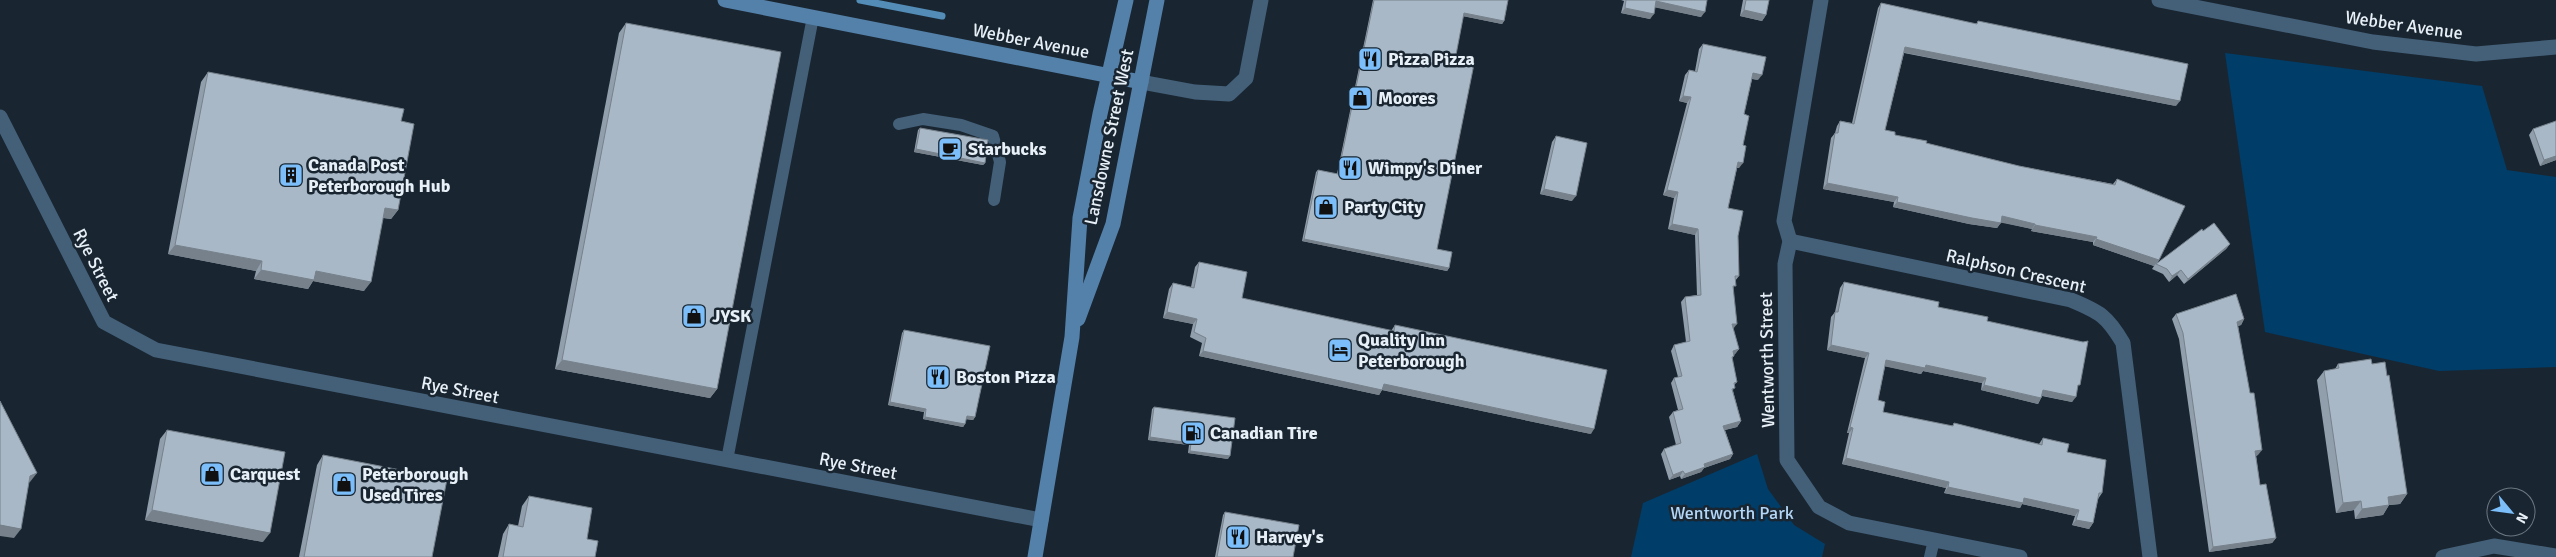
<svg xmlns="http://www.w3.org/2000/svg" width="2556" height="557" viewBox="0 0 2556 557" font-family="Signika,sans-serif">
<style>
.green{fill:#003d68}
.lines{fill:none;stroke-linecap:round;stroke-linejoin:round}
.stream{stroke:#528cb7;stroke-width:7}
.lane{stroke:#446079;stroke-width:12}
.street{stroke:#446079;stroke-width:15}
.secondary{stroke:#5481aa;stroke-width:15}
.wall{fill:#919eab}
.shaded-wall{fill:#76818b}
.building{fill:#a9b8c7;stroke:#76818b}
.labels{text-anchor:middle;dominant-baseline:central;stroke-width:5;stroke-linejoin:round;paint-order:stroke}
.street-label{font-size:18px;fill:#e7eff7;stroke:#192631}
.poi-label{font-size:18px;font-weight:bold;fill:#e7eff7;stroke:#192631;text-anchor:start}
.park-label{font-size:18px;fill:#b3d6f7;stroke:#192631}
</style>
<rect width="100%" height="100%" fill="#192631"/>
<g class="green">
<path d="M2225 53 2482 86 2507 170 2556 177V367L2439 371 2265 332Z"/>
<path d="M1757 454 1768 489 1794 525 1825 544 1822 557H1631L1643 503Z"/>
</g>
<g class="lines">
<path class="stream" d="M860 0 942 16"/>
<g class="lane">
<path d="M899 124 923 119 961 125 993 136 1000 162 994 200"/>
<path d="M727 460 813 17"/>
<path d="M1930 557 1934 540"/>
</g>
<g class="street">
<path d="M1821 0 1784 221 1790 241 1785 264 1787 460 1819 507 1849 523 2020 557"/>
<path d="M2159 0 2373 42 2476 54 2556 47"/>
<path d="M1141 82 1195 92 1229 94 1246 78 1261 0"/>
<path d="M0 117 104 322 156 350 1041 520"/>
<path d="M1790 241 2071 300C2100 312 2107 316 2123 343L2150 557"/>
<path d="M2443 557 2494 546 2556 556"/>
</g>
<g class="secondary">
<path d="M725 0 1141 82"/>
<path d="M1078 319 1113 224 1157 0"/>
<path d="M1035 557 1072 337 1080 218 1100 114 1126 0"/>
</g>
</g>
<g class="wall">
<path d="M1373 0H1508L1504 21 1502 24 1463 16 1455 60 1437 249 1449 268 1447 271 1302 241 1316 172 1318 170 1337 174Z"/>
<path d="M1621 0H1707L1701 17 1655 7 1650 19 1621 13 1624 1Z"/>
<path d="M1743 0H1769L1766 15 1762 21 1740 16Z"/>
<path d="M1881 3 1976 24 1978 21 2176 106 1904 53 1885 130 1895 135 1926 143 2019 166 2113 184 2117 179 2159 260 2157 263 2203 231 2230 244 2226 249 2184 284 2177 275 2169 282 2163 274 2152 269 2154 266 2093 245V242L2031 231 2032 229 2001 222 1997 228 1969 224 1893 207 1894 202 1823 189 1831 138 1835 133 1837 126 1840 121 1852 123 1878 8Z"/>
<path d="M626 23 717 389 710 398 555 369 619 33Z"/>
<path d="M1703 44 1758 80 1752 79 1744 114 1743 145 1739 168H1737L1728 208 1738 236 1739 276 1735 281 1733 289V329L1739 349 1735 354 1734 355 1732 359 1737 382 1734 385 1733 391 1741 421 1737 427 1725 430 1733 454 1730 459 1704 468 1701 472 1681 479 1680 476 1669 480 1661 454 1664 449 1676 445 1669 417 1673 412 1678 410 1671 383 1674 378 1678 377 1671 351 1674 345 1686 342 1681 302 1685 297 1697 295 1695 235 1668 229 1674 198 1663 195 1687 103 1679 101 1685 75 1689 70 1695 71 1699 49Z"/>
<path d="M208 72 398 210 391 219 383 218 364 291 313 281 308 289 254 279 256 271 168 254 201 82Z"/>
<path d="M920 128 985 163 983 165 914 152 918 130Z"/>
<path d="M2533 129 2556 160 2540 166 2529 135Z"/>
<path d="M1556 136 1572 201 1540 194 1552 142Z"/>
<path d="M1199 262 1242 298 1391 331 1395 325 1591 434 1382 390 1379 395 1199 356 1202 343 1190 337 1193 324 1163 318 1169 289 1173 283 1191 287 1195 267Z"/>
<path d="M1844 282 1938 307 1987 321 2077 390 2072 402 2042 396 2038 404 1981 390 1982 383 1923 371 1921 374 1885 366 1878 400 1883 412 1952 426 1954 423 2039 444 2043 438 2067 452 2102 493 2098 499 2093 523 2089 529 2072 525 2075 516 2022 504 2020 508 1944 493 1946 488 1842 464 1849 433H1847L1865 358 1827 350 1831 317 1835 312 1840 288Z"/>
<path d="M2176 314 2244 319 2241 325 2238 326 2258 455 2256 456 2260 485 2276 538 2272 543 2209 552 2179 339 2172 319Z"/>
<path d="M904 330 975 417 973 420 966 419 965 424 963 427 923 419 924 412 888 405 902 333Z"/>
<path d="M2338 364 2387 376 2407 494 2400 504 2389 505 2383 515 2355 519 2354 510 2336 513 2317 380 2324 371 2335 369Z"/>
<path d="M1154 407 1228 459 1188 453 1189 445 1148 440 1152 409Z"/>
<path d="M167 430 263 542 145 520 160 439Z"/>
<path d="M323 455 432 557H299L317 465Z"/>
<path d="M529 496 587 539 595 557H498L503 534 509 524 518 526 522 506Z"/>
<path d="M1225 512 1293 557H1215L1223 515Z"/>
</g>
<g class="shaded-wall">
<path d="M1656 1 1705 12 1701 17 1653 7Z"/>
<path d="M1625 8 1654 14 1650 19 1621 13Z"/>
<path d="M1744 10 1766 15 1762 21 1740 16Z"/>
<path d="M1464 13 1504 21 1502 24 1462 16Z"/>
<path d="M1905 47 2180 101 2176 106 1901 52Z"/>
<path d="M1753 73 1762 75 1758 80 1749 78Z"/>
<path d="M1683 96 1691 97 1687 103 1679 101Z"/>
<path d="M916 149 985 163 983 165 914 152Z"/>
<path d="M2556 156V160L2540 166 2544 160Z"/>
<path d="M1738 162 1743 163 1739 168 1734 167Z"/>
<path d="M1827 183 1898 197 1894 202 1823 189Z"/>
<path d="M1544 189 1576 196 1572 201 1540 194Z"/>
<path d="M1667 190 1678 192 1674 198 1663 195Z"/>
<path d="M1897 202 2001 223 1997 228 1969 224 1893 207Z"/>
<path d="M385 208 398 210 391 219 378 217Z"/>
<path d="M2002 216 2035 224 2032 229 1998 222Z"/>
<path d="M1672 224 1698 229 1695 235 1668 229Z"/>
<path d="M2035 225 2097 237 2093 242 2031 231Z"/>
<path d="M1304 239 1449 268 1447 271 1302 241Z"/>
<path d="M2096 239 2159 260 2154 266 2093 245Z"/>
<path d="M2230 244 2226 249 2184 284 2188 279Z"/>
<path d="M175 245 262 261 256 271 168 254Z"/>
<path d="M261 270 316 271 371 282 364 291 313 281 308 289 254 279Z"/>
<path d="M2181 270 2177 275 2169 282 2172 276Z"/>
<path d="M1167 312 1197 319 1193 324 1163 318Z"/>
<path d="M2244 319 2241 325 2234 327 2237 322Z"/>
<path d="M1732 324H1737L1733 329Z"/>
<path d="M1831 345 1869 353 1865 358 1827 350Z"/>
<path d="M1739 349 1735 354 1729 356 1733 351Z"/>
<path d="M1203 351 1384 384 1594 429 1591 434 1382 390 1379 395 1199 356Z"/>
<path d="M562 360 717 389 710 398 555 369Z"/>
<path d="M1886 360 1926 365 1986 378 1982 383 1923 371 1921 374 1883 366Z"/>
<path d="M1984 385 2041 398 2038 404 1981 390Z"/>
<path d="M2043 390 2076 397 2072 402 2039 395Z"/>
<path d="M890 402 926 409 924 412 888 405Z"/>
<path d="M967 416 975 417 973 420 965 419Z"/>
<path d="M925 417 965 424 963 427 923 419Z"/>
<path d="M1741 421 1737 427 1720 431 1723 426Z"/>
<path d="M1850 427 1853 428 1849 433H1847Z"/>
<path d="M1150 437 1191 443 1189 445 1148 440Z"/>
<path d="M2262 450 2258 455 2251 456 2255 451Z"/>
<path d="M1190 451 1230 456 1228 459 1188 453Z"/>
<path d="M1733 454 1730 459 1704 468 1701 472 1681 479 1685 474 1704 464Z"/>
<path d="M1846 458 1949 482 1946 488 1842 464Z"/>
<path d="M1683 471 1680 476 1669 480 1673 475Z"/>
<path d="M37 473 30 482 23 486 30 476Z"/>
<path d="M1948 487 2024 498 2079 510 2075 516 2022 504 2020 508 1944 493Z"/>
<path d="M2407 494 2400 504 2389 505 2383 515 2355 519 2362 509 2388 497Z"/>
<path d="M2361 501 2354 510 2336 513 2343 503Z"/>
<path d="M152 510 270 533 263 542 145 520Z"/>
<path d="M2076 520 2093 523 2089 529 2072 525Z"/>
<path d="M0 525 21 529 14 538 0 536Z"/>
<path d="M2276 538 2272 543 2209 552 2213 547Z"/>
</g>
<g class="building">
<path d="M1374 0H1508L1504 21 1464 13 1455 60 1474 64 1437 249 1452 252 1449 268 1304 239 1318 170 1338 174Z"/>
<path d="M1626 0H1707L1705 12 1656 1 1654 14 1625 8Z"/>
<path d="M1746 0H1769L1766 15 1744 10Z"/>
<path d="M1881 3 1977 24 1978 21 2188 64 2180 101 1905 47 1885 130 1895 132V135L1927 141 1926 143 2019 166 2115 185 2117 179 2185 206 2159 260 2096 239 2097 237 2035 225V224L2002 216 2001 223 1972 218 1897 202 1898 197 1827 183 1835 133H1838L1840 121 1854 124Z"/>
<path d="M626 23 781 52 717 389 562 360Z"/>
<path d="M1703 44 1766 57 1762 75 1753 73 1744 114 1749 116 1743 145 1746 146 1743 163 1738 162 1728 208 1743 211 1738 236 1739 276H1735L1736 286H1733L1737 324H1732L1739 349 1733 351 1734 356 1732 357 1737 382 1734 383 1735 388 1732 389 1741 421 1723 426 1733 454 1704 464 1705 467 1685 474 1683 471 1673 475 1664 449 1681 443 1673 412 1683 409 1674 378 1682 376 1674 345 1690 341 1685 297 1701 295 1698 229 1672 224 1678 192 1667 190 1691 97 1683 96 1689 70 1697 72Z"/>
<path d="M208 72 404 109 401 121 414 124 398 210 385 208 371 282 316 271 314 280 261 270 262 261 175 245Z"/>
<path d="M2556 121V156L2544 160 2533 129Z"/>
<path d="M920 128 988 140 985 163 916 149Z"/>
<path d="M1556 136 1587 143 1576 196 1544 189Z"/>
<path d="M2214 223 2230 244 2188 279 2181 270 2172 276 2167 269 2156 264 2202 229 2203 231Z"/>
<path d="M1199 262 1247 272 1242 298 1394 331 1395 325 1607 370 1594 429 1384 384 1382 390 1203 351 1206 338 1194 332 1197 319 1167 312 1173 283 1194 288Z"/>
<path d="M1844 282 1939 302 1938 307 1988 317 1987 321 2083 342 2088 341 2080 385H2078L2076 397 2043 390 2041 398 1984 385 1986 378 1926 365 1925 368 1886 360 1878 400 1885 402 1883 412 1953 426 1954 423 2042 445 2043 438 2069 444 2067 452 2106 460 2102 493H2099L2093 523 2076 520 2079 510 2024 498 2023 503 1948 487 1949 482 1846 458 1853 428 1850 427 1869 353 1831 345 1835 312H1838Z"/>
<path d="M2236 294 2244 319 2237 322 2250 393H2254L2262 450 2255 451 2260 485 2266 484 2276 538 2213 547 2183 333 2176 314Z"/>
<path d="M904 330 990 346 975 417 967 416 965 424 925 417 926 409 890 402Z"/>
<path d="M2371 359 2372 364 2385 362 2387 376 2389 375 2407 494 2388 497 2389 505 2362 509 2361 501 2343 503 2324 371 2339 368 2338 364Z"/>
<path d="M0 401 37 473 30 476 21 529 0 525Z"/>
<path d="M1154 407 1235 418 1230 456 1190 451 1191 443 1150 437Z"/>
<path d="M167 430 285 452 270 533 152 510Z"/>
<path d="M323 455 447 479 432 557H304Z"/>
<path d="M529 496 592 508 587 539 598 541 595 557H503L509 524 523 527Z"/>
<path d="M1225 512 1299 525 1293 557H1217Z"/>
</g>
<defs>
<g id="restaurant-square" transform="scale(1.25)"><rect x="-9" y="-9" width="18" height="18" rx="4" fill="#7cbef9" stroke="#192631"/><path d="M-5-6h1v4h1v-4h1v4h1v-4h1v5L-1.5 .5V6h-2V.5L-5-1ZM5-6V6H3V1.5H1.5Q1.5-4 5-6Z" fill="#111"/></g>
<g id="shop-square" transform="scale(1.25)"><rect x="-9" y="-9" width="18" height="18" rx="4" fill="#7cbef9" stroke="#192631"/><path d="M-5-2.5h2.3a2.7 3.5 0 0 1 5.4 0H5L5.5 6h-11ZM-1.5-2.5h3a1.5 2.3 0 0 0-3 0Z" fill="#111"/></g>
<g id="cafe-square" transform="scale(1.25)"><rect x="-9" y="-9" width="18" height="18" rx="4" fill="#7cbef9" stroke="#192631"/><path d="M-5.5-4.5H6V0H3Q3 3.5 0 3.5H-2.5Q-5.5 3.5-5.5 0ZM3-3.2v2h1.7v-2ZM-6 4.5H4V6H-6Z" fill="#111"/></g>
<g id="building-square" transform="scale(1.25)"><rect x="-9" y="-9" width="18" height="18" rx="4" fill="#7cbef9" stroke="#192631"/><path d="M-4-6H4V6H1V3H-1V6H-4ZM-2.5-4.3h1.7v1.8h-1.7ZM.8-4.3h1.7v1.8H.8ZM-2.5-1h1.7V.8h-1.7ZM.8-1h1.7V.8H.8Z" fill="#111"/></g>
<g id="hotel-square" transform="scale(1.25)"><rect x="-9" y="-9" width="18" height="18" rx="4" fill="#7cbef9" stroke="#192631"/><path d="M-6-4.5h1.5V1H6V5H4.5V3h-9V5H-6ZM-4 0a1.8 1.8 0 1 1 3.6 0ZM.5 0V-2.5h3Q6-2.5 6 0Z" fill="#111"/></g>
<g id="fuel-square" transform="scale(1.25)"><rect x="-9" y="-9" width="18" height="18" rx="4" fill="#7cbef9" stroke="#192631"/><path d="M-5.5-6h7V0h2V4h1.3V-2.5L3-4.5l.8-.8L6-3V5H2.5V1h-1V6h-7ZM-4.2-4.7v3.2H.2V-4.7Z" fill="#111"/></g>
</defs>
<g fill-rule="evenodd">
<use href="#restaurant-square" x="1370" y="59"/>
<use href="#shop-square" x="1360" y="98"/>
<use href="#cafe-square" x="950" y="149"/>
<use href="#restaurant-square" x="1350" y="168"/>
<use href="#building-square" x="291" y="175"/>
<use href="#shop-square" x="1326" y="207"/>
<use href="#shop-square" x="694" y="316"/>
<use href="#hotel-square" x="1340" y="350"/>
<use href="#restaurant-square" x="938" y="377"/>
<use href="#fuel-square" x="1193" y="433"/>
<use href="#shop-square" x="212" y="474"/>
<use href="#shop-square" x="344" y="484"/>
<use href="#restaurant-square" x="1238" y="537"/>
</g>
<g class="labels">
<g class="street-label">
<text transform="translate(2404 25) rotate(8)">Webber Avenue</text>
<text transform="translate(1031 41) rotate(11)">Webber Avenue</text>
<text transform="translate(1109 137) rotate(-78)">Lansdowne Street West</text>
<text transform="translate(96 265) rotate(63)">Rye Street</text>
<text transform="translate(2016 271) rotate(13)">Ralphson Crescent</text>
<text transform="translate(1767 360) rotate(-91)">Wentworth Street</text>
<text transform="translate(460 390) rotate(11)">Rye Street</text>
<text transform="translate(858 466) rotate(11)">Rye Street</text>
</g>
<g class="poi-label">
<text x="1388" y="59">Pizza Pizza</text>
<text x="1378" y="98">Moores</text>
<text x="968" y="149">Starbucks</text>
<text x="308" y="165">Canada Post<tspan x="308" dy="21">Peterborough Hub</tspan></text>
<text x="1368" y="168">Wimpy's Diner</text>
<text x="1344" y="207">Party City</text>
<text x="712" y="316">JYSK</text>
<text x="1358" y="340">Quality Inn<tspan x="1358" dy="21">Peterborough</tspan></text>
<text x="956" y="377">Boston Pizza</text>
<text x="1210" y="433">Canadian Tire</text>
<text x="230" y="474">Carquest</text>
<text x="362" y="474">Peterborough<tspan x="362" dy="21">Used Tires</tspan></text>
<text x="1256" y="537">Harvey's</text>
</g>
<g class="park-label">
<text x="1732" y="513">Wentworth Park</text>
</g>
</g>
<g transform="translate(2511 512) rotate(119)"><circle r="24" fill="#192631" stroke="#6b7680"/>
<path d="M0-4L9 19L0 12L-9 19Z" fill="#7cbef9"/>
<text y="-8" font-size="14" font-weight="bold" text-anchor="middle" fill="#e7eff7">N</text>
</g>
</svg>
